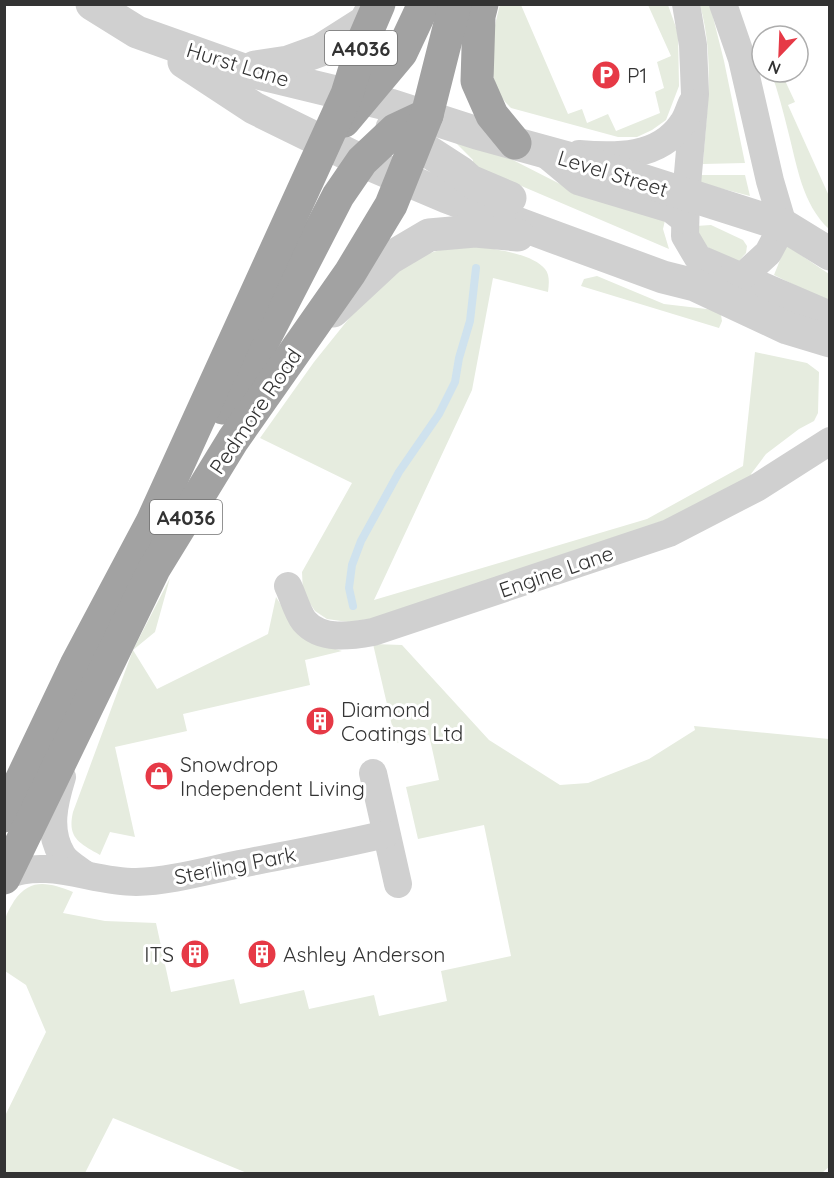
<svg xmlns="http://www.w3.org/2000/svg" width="834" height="1178" viewBox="0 0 834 1178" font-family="Quicksand,sans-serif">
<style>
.green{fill:#e6ecdf}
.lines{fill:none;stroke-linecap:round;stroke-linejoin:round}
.stream{stroke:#cfe2ee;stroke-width:8}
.minor{stroke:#d0d0d0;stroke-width:28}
.tertiary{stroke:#d0d0d0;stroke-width:33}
.trunk{stroke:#a2a2a2;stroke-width:33}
.labels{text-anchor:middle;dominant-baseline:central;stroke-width:6;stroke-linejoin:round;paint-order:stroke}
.shield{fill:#fff;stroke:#707070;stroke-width:1.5}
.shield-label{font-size:20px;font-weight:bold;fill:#333}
.street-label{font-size:21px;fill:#333;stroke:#fff}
.poi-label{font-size:21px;fill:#333;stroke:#fff;text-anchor:start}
</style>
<rect width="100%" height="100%" fill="#fff"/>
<g class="green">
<path d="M500 5H521L568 114 582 109 587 123 608 114 616 131 660 113 655 92 664 88 657 62 671 56 648 5H668L678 33 679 86 666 120 652 130 637 137H618L511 108C483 83 491 37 500 5Z"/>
<path d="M700 5H710L724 61 745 163 703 164C707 108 715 60 700 5Z"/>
<path d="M771 72H781L795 102 788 105 829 196V229C802 204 797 165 788 131 783 111 778 91 771 72Z"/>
<path d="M455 142 509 158 562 185 666 216 663 229 669 249 472 165 473 160Z"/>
<path d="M701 175H745L750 196 700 183Z"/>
<path d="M711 225 743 240 747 246 746 253 738 262 725 257 704 245 696 226Z"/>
<path d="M786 245 829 274V302L774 275Z"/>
<path d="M474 246C493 249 532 253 545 269 550 275 549 284 548 292L493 278 472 390 374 600 647 519 743 466 755 352 807 363 819 372 818 413 814 421 799 429 766 454 751 474 754 478 654 529 377 618 348 622 327 619 315 611 303 593 302 572 352 483 260 438 314 362 359 306 414 258 440 250Z"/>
<path d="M597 276 664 304 715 310 721 315 722 321 719 328 581 286 584 279Z"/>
<path d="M170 578 155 632 133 650 157 689 268 634 276 597 294 626 311 642 342 651 305 660 310 685 183 714 187 731 115 747 135 837 110 832 100 855C79 843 67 838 73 812L133 650Z"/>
<path d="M373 644 402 645 489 740 560 785 588 783 649 759 695 730 694 726 829 739 830 1166 822 1173H247L113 1118 85 1173H5L4 1118 46 1032 26 985 5 971C5 955 3 938 5 923 5 915 10 908 14 901 31 877 49 883 73 892L63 913 105 921 156 923 171 992 234 979 240 1004 304 990 309 1009 374 995 379 1016 447 1001 441 971 511 956 484 825 418 839 406 787 439 780 429 735 396 743Z"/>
</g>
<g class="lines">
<path class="stream" d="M353 606 349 588 352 565 361 541 399 472 439 414 455 382 459 358 470 321 476 268"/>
<g class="minor">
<path d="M686 4 693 45 695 94 686 196 685 236 698 258 830 315"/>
<path d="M723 4 742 59 770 181 783 225 768 253 742 277 725 280"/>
<path d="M543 152 578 181 671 209 685 220"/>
<path d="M579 154C616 157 659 158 682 124 687 118 689 109 692 103"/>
<path d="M288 586C293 596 297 612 304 621 321 641 351 636 373 632L669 533 758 487 830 441"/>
<path d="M373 773 398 884"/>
<path d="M62 777C54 803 47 830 62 855 66 862 76 868 83 873"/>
<path d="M6 875C50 858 91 882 136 882 169 881 202 872 235 865 285 855 336 846 386 834"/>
</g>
<g class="tertiary">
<path d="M92 4 137 32 241 69 390 105 477 133 604 168 783 225 830 254"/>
<path d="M184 62 254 108 362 161 447 197 554 237 663 277 695 285 787 328 830 341"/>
<path d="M255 67 288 62 321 50 365 22 375 4"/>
<path d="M392 128 460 172 470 181 510 198"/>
<path d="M333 311 390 258 429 235 475 231 518 235"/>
</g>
<g class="trunk">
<path d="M482 4 479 16 477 81 492 115 515 143"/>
<path d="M344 121 401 53 424 4"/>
<path d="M223 408 256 355 338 196 362 161 395 130 427 115"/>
<path d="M4 816 76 665 152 522 347 94 364 39 379 4"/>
<path d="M4 878 154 569 233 440 350 273 391 205 427 115 455 4"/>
</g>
</g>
<defs>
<g id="parking-disc" transform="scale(1.5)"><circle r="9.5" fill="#e63946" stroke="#fff"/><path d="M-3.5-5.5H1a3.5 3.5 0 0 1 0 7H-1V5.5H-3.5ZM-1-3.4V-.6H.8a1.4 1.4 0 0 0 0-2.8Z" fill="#fff"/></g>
<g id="building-disc" transform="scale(1.5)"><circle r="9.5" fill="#e63946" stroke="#fff"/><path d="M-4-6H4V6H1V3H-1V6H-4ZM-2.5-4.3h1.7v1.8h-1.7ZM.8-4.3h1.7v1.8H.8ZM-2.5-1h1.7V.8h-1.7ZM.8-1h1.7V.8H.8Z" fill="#fff"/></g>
<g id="shop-disc" transform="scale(1.5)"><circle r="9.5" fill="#e63946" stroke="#fff"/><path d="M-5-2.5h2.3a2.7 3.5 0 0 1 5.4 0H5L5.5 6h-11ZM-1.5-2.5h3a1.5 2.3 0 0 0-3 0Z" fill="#fff"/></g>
</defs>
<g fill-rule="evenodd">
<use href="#parking-disc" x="606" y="75"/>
<use href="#building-disc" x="320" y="721"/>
<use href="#shop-disc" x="159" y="776"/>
<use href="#building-disc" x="195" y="954"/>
<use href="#building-disc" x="262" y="954"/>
</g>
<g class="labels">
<g class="shield">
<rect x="325" y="31" width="72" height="34" rx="4.5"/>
<rect x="150" y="500" width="72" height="34" rx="4.5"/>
</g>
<g class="shield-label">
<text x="361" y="48">A4036</text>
<text x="186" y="517">A4036</text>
</g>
<g class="street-label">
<text transform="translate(238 64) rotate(17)">Hurst Lane</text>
<text transform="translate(613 173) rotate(17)">Level Street</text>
<text transform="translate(255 411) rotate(-56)">Pedmore Road</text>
<text transform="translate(556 571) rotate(-19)">Engine Lane</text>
<text transform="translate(235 865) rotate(-11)">Sterling Park</text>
</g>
<g class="poi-label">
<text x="627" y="75">P1</text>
<text x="341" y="709">Diamond<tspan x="341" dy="24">Coatings Ltd</tspan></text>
<text x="180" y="764">Snowdrop<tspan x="180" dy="24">Independent Living</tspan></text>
<text x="174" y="954" text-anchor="end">ITS</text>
<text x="283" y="954">Ashley Anderson</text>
</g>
</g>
<rect width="834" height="1178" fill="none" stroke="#333333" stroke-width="12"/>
<g transform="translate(780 54) rotate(203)"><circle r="28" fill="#ffffff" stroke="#adadad" stroke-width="1.5"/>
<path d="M0-4.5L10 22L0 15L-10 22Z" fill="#e63946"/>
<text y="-9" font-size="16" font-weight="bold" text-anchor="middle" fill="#333333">N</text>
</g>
</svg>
